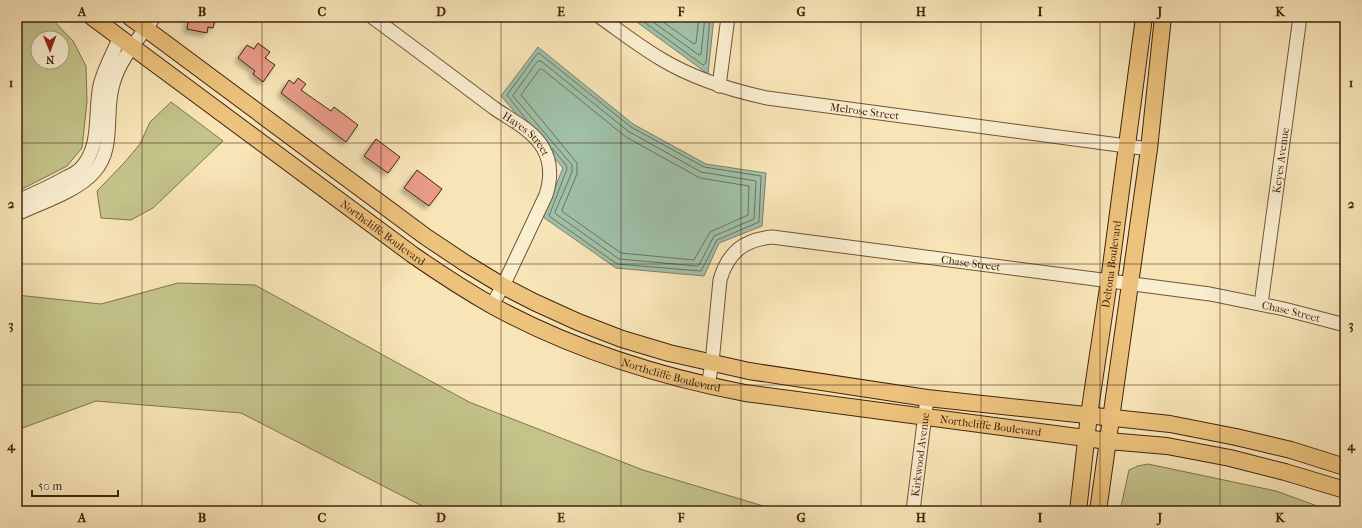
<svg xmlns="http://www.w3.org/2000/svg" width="1362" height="528" viewBox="0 0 1362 528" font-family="'IM FELL French Canon',serif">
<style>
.green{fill:#c3c38a;stroke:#82734d;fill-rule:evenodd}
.water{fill:#9fc0a9;stroke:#7a816c}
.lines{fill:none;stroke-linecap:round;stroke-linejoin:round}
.shore{stroke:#70725c;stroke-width:1}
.building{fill:#e99b87;stroke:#422310;filter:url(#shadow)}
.minor-casing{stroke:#70543a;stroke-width:15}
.major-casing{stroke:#422310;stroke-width:18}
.minor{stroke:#faeed0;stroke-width:13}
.major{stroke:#ecc27c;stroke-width:16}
.grid{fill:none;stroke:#422310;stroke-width:1;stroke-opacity:0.55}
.labels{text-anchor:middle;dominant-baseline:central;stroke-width:3;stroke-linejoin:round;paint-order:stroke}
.street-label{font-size:11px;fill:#422310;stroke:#faeed0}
.neatline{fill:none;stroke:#422310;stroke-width:1.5}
.grid-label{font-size:13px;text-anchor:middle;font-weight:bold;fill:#422310}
</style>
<defs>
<filter id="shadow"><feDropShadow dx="-3.5" dy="3.5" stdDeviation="2" flood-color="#0004"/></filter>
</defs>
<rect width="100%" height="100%" fill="#f8e5b7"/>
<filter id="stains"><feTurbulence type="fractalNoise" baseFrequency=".005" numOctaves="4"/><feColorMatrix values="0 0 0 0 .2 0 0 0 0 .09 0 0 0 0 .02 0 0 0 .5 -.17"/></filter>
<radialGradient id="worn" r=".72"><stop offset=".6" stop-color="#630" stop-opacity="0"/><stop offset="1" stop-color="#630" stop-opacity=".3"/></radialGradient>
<g class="green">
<path d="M17 17H50L73 41 86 66 87 101 82 148 67 166 22 189 17 190ZM38 38H62V62H38Z"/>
<path d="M171 102 223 141 153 208 131 220 101 218 97 191 124 163 140 144 150 122Z"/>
<path d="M178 283 255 285 469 402 643 470 780 511H432L241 413 96 401 17 430V295L101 304Z"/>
<path d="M1148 464 1276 491 1331 511H1121V507L1129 470 1138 466Z"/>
</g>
<g class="water">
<path d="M630 17H714L708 74Z"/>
<path d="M538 47 633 124 706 164 766 173 762 226 719 243 704 276 616 268 543 217 563 168 501 96Z"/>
</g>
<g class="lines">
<g class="shore">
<path d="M637 17 703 65 706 63 710 17"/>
<path d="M646 17 699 55 701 54 705 17"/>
<path d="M656 17 694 44 696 43 699 17"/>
<path d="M538 61H541L628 131 701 172 756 181 754 219 714 236 699 265 697 266 619 259 556 214 555 212 572 172V165L513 96Z"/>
<path d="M542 69 626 137 700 178 749 186 748 215 710 232 694 260 621 253 563 212 562 210 577 174V163L521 95 539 70Z"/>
<path d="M529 123 507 95 537 54 539 53 631 127 704 167 761 176 759 222 717 240 701 271 617 264 549 216 567 169 566 165 552 148"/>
</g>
</g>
<g class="building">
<path d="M189 17H216L213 28 208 27 207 33 187 29Z"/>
<path d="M258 43 270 52 265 58 275 65 263 82 253 74 255 71 238 58 247 45 254 49Z"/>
<path d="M298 78 306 84 301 90 331 111 334 107 358 125 346 142 281 93 289 80 294 84Z"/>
<path d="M376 139 400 157 388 173 364 156Z"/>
<path d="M417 170 442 189 429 206 404 188Z"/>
</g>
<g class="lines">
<g class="minor-casing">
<g id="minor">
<path id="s1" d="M372 17C413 47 454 78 494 108 511 120 533 130 543 148 552 163 551 179 546 195L503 286 492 305"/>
<path id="s2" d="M600 17C620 31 639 46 661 59 694 79 730 90 767 98L1149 149"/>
<path d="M719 86 728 17"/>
<path d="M17 201C34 194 51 186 67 177 71 175 76 173 80 169 102 147 94 114 100 85 104 69 113 53 120 37"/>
<path d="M17 214C40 203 78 191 94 172 116 148 104 113 113 84 120 58 139 39 154 17"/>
<path id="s3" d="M1261 304 1300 17"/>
<path id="s4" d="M708 386 712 363 720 280C728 252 744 240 772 237L1210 294 1284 309 1345 325"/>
<path id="s5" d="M913 511 927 398"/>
</g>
</g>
<g class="major-casing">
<g id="major">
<path id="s6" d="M92 17 413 255C439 273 465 290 493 306 572 349 657 376 745 393L1108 441 1167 446 1230 458 1285 472 1345 490"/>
<path d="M130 17 426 237 465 263 503 286 534 302 578 322 622 339 669 353 749 371 927 398 1170 424 1236 437 1291 450 1345 467"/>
<path id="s7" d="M1078 511 1089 415 1109 281 1144 17"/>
<path d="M1098 511 1149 149 1163 17"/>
</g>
</g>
<use href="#minor" class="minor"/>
<use href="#major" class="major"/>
</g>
<path class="grid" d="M142 17V511M262 17V511M381 17V511M501 17V511M621 17V511M741 17V511M861 17V511M981 17V511M1100 17V511M1220 17V511M17 143H1345M17 264H1345M17 385H1345"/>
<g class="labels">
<g class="street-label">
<text stroke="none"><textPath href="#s2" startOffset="286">Melrose Street</textPath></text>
<text stroke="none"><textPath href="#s1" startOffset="194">Hayes Street</textPath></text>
<text stroke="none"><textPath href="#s3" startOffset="145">Keyes Avenue</textPath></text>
<text stroke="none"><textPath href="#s6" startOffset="362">Northcliffe Boulevard</textPath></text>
<text stroke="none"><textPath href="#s4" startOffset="380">Chase Street</textPath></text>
<text stroke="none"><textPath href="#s7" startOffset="249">Deltona Boulevard</textPath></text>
<text stroke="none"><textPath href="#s4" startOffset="704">Chase Street</textPath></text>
<text stroke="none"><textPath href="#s6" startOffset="686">Northcliffe Boulevard</textPath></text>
<text stroke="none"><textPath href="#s6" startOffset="1010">Northcliffe Boulevard</textPath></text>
<text stroke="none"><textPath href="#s5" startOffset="57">Kirkwood Avenue</textPath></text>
</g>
</g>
<rect width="1362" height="528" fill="none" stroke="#f8e5b7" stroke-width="44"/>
<g transform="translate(50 50) rotate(179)"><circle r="19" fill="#faeed0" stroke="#b09d83"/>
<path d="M0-3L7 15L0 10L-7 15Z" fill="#8f2418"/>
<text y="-6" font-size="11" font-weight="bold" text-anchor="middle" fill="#422310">N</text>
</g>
<path d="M32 490v6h86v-6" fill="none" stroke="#422310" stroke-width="2"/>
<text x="38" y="490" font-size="12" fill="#422310" stroke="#faeed0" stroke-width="3" paint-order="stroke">50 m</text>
<rect x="22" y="22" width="1318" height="484" class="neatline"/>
<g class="grid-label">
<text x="82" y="16">A</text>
<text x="202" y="16">B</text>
<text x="322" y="16">C</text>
<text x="441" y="16">D</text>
<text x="561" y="16">E</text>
<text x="681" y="16">F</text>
<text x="801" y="16">G</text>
<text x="921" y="16">H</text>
<text x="1040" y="16">I</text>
<text x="1160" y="16">J</text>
<text x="1280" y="16">K</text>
<text x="11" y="87">1</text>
<text x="1351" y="87">1</text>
<text x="11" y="208">2</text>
<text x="1351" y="208">2</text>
<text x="11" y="329">3</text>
<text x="1351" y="329">3</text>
<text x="11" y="450">4</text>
<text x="1351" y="450">4</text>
<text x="82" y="522">A</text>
<text x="202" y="522">B</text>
<text x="322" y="522">C</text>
<text x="441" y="522">D</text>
<text x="561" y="522">E</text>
<text x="681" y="522">F</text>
<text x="801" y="522">G</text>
<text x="921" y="522">H</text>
<text x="1040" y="522">I</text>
<text x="1160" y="522">J</text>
<text x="1280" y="522">K</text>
</g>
<rect width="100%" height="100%" filter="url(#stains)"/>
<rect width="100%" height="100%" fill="url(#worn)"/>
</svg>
